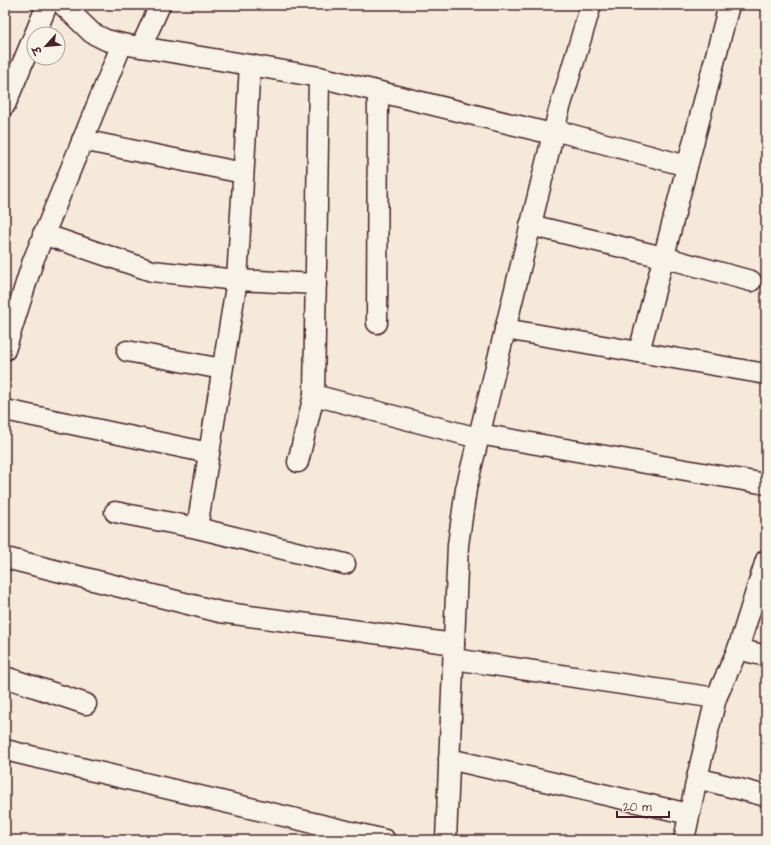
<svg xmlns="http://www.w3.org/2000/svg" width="771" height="845" viewBox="0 0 771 845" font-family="'Architects Daughter','Playpen Sans Deva',sans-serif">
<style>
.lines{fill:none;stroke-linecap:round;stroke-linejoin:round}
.minor-casing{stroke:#4a1f2b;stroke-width:23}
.minor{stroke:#f7f3e8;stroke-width:20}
</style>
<rect width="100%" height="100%" fill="#f5ead9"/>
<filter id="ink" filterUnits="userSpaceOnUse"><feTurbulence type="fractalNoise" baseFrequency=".025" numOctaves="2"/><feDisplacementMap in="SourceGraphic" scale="8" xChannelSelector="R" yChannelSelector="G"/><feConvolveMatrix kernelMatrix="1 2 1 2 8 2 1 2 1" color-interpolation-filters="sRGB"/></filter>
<g filter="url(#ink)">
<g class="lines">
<g class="minor-casing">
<g id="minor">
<path d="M63 5 92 33 106 40 122 44 250 65 319 77 552 134"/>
<path d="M35 34 47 5"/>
<path d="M141 47 160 5"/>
<path d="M5 105 34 36"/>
<path d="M554 130 687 166"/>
<path d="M82 140 243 173"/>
<path d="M530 225 663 257 751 281"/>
<path d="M43 234 152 271 237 280 316 284"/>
<path d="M377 323 378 92"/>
<path d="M505 329 766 374"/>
<path d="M5 350 33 261 122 44"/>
<path d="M127 351 222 369"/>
<path d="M639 352 729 5"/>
<path d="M314 395 478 438"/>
<path d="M5 410 209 453"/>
<path d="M479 434 766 484"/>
<path d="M298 462 314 395 319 77"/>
<path d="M115 512 197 528 345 564"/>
<path d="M197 528 237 280 250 65"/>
<path d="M6 558 220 612 454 644"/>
<path d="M738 649 766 656"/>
<path d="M454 659 716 698"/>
<path d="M5 677 86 704"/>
<path d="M5 750 385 840"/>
<path d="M449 759 689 814"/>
<path d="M697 778 766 796"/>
<path d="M446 840 458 545 466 489 558 114 591 5"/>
<path d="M684 840 697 778 716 698 738 649 766 560"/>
</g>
</g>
<use href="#minor" class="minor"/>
</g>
</g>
<rect width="771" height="845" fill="none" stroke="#f7f3e8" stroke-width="20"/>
<rect x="10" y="10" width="751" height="825" fill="none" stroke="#4a1f2b" stroke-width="1.5" filter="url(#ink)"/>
<g transform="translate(46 46) rotate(243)"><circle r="19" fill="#f7f3e8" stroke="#b29e9c"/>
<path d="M0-3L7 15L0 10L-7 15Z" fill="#4a1f2b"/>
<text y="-6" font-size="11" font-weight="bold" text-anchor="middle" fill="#4a1f2b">उ</text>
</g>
<path d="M617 811v6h52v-6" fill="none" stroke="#4a1f2b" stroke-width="2"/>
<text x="623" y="811" font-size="12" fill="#4a1f2b" stroke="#f7f3e8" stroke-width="3" paint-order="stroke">20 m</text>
</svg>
